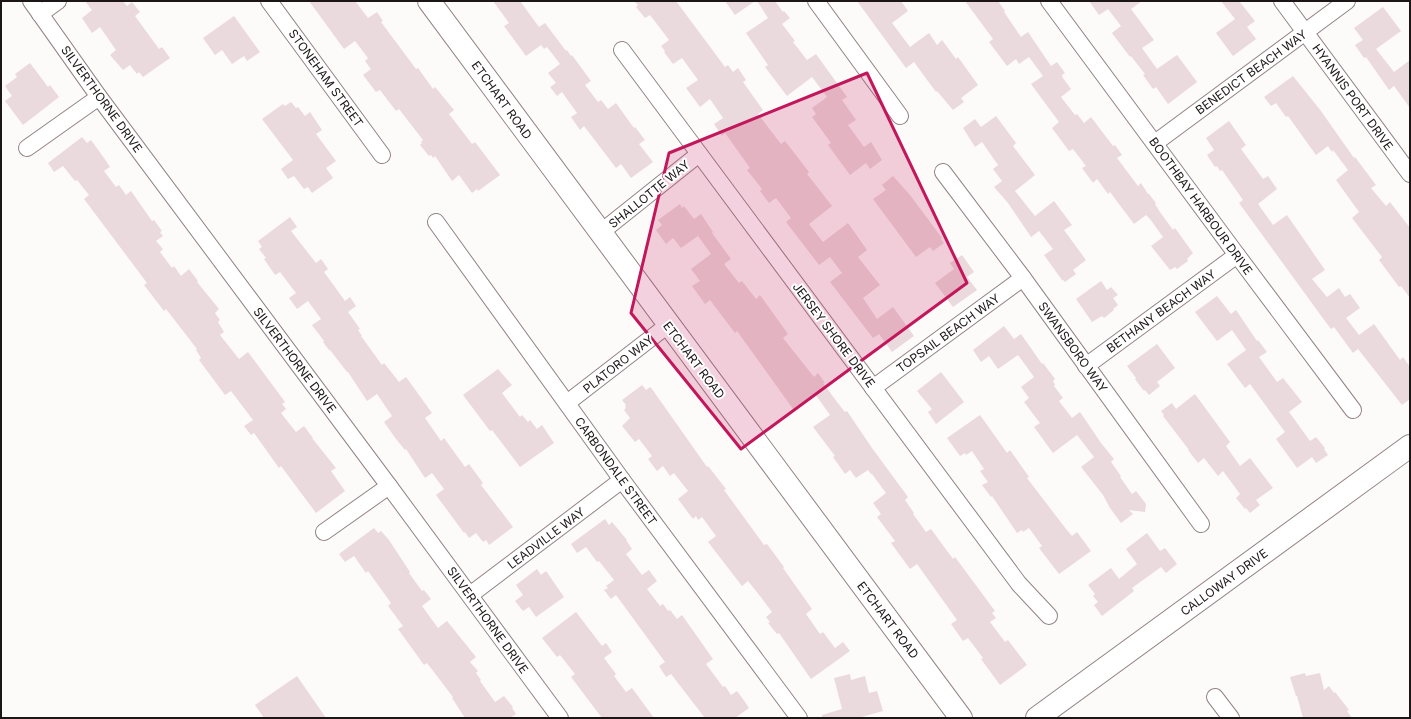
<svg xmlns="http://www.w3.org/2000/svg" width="1411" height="719" viewBox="0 0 1411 719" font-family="Inter,sans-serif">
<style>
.building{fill:#ebdadd}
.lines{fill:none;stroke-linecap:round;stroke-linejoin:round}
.street-casing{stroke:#938386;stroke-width:18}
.secondary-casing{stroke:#938386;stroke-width:24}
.street{stroke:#fff;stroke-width:16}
.secondary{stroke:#fff;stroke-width:22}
.marked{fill:#c2185b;fill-opacity:0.2;stroke:#c2185b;stroke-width:3;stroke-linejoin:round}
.labels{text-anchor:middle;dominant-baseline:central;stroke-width:4;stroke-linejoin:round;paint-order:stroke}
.street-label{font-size:12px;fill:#1c1617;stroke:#fff}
</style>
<rect width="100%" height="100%" fill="#fdfafa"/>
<g class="building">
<path d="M85 1H123L127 6 132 2 140 12 135 16 159 49 162 47 170 58 143 77 139 72 137 74 130 65 123 70 110 55 116 50 100 27 92 33 82 18 92 10Z"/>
<path d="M309 1H355L368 18 377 12 383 21 381 22 416 69 418 68 433 89 435 87 454 110 449 114 472 144 475 142 500 175 478 191 477 189 472 193 459 175 452 181 435 156 433 158 431 155 429 156 420 145 422 143 421 142 423 140 399 109 396 111 380 90 376 92 363 75 371 69 365 61 368 58 355 41 344 49Z"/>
<path d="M493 1H520L539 27 545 23 566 51 567 50 571 56 572 55 591 81 585 85 598 102 601 100 608 109 616 103 631 124 634 128 635 127 645 140 639 144 653 162 631 178 621 164 616 168 584 126 580 130 571 117 577 113 562 92 557 96 550 87 556 83 548 73 560 64 547 47 544 49 541 45 526 56 504 26 509 23Z"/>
<path d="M634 1H676L725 67 728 65 733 72 738 68 746 80 743 82 763 110 758 114 781 144 785 141 809 172 807 174 832 206 809 224 823 242 848 223 867 250 858 257 880 285 863 298 877 319 893 307 914 336 892 352 879 334 873 338 830 282 842 273 830 257 819 265 786 222 791 218 776 198 769 203 760 191 762 189 747 170 750 168 725 133 722 136 714 124 723 118 710 99 700 107 686 88 698 80 682 58 673 64 664 52 665 51 661 46 669 40 650 15 645 18 636 7 638 5Z"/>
<path d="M725 1H755L735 15Z"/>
<path d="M757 1H775L783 12 784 11 790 18 782 24 795 41 793 42 807 60 816 54 847 97 842 100 856 120 848 125 864 147 871 142 882 160 870 169 866 163 850 175 828 145 831 143 812 117 816 114 812 108 827 97 812 77 787 96 765 67 768 65 746 33 768 18Z"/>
<path d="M857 1H901L908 11 892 23 910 47 929 33 937 45 942 40 956 59 958 57 978 85 961 98 964 102 953 110 937 91 936 92 914 62 906 68Z"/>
<path d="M965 1H998L1005 11 1004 12 1021 37 1028 32 1051 66 1057 62 1065 73 1062 75 1063 78 1071 89 1061 97 1075 115 1077 114 1084 123 1091 117 1113 146 1115 145 1122 155 1117 158 1138 186 1141 183 1148 194H1149L1156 203 1155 204 1160 212 1173 230 1175 228 1193 253 1187 259 1188 261 1177 269 1175 267 1170 270 1151 246 1163 237 1150 219 1146 215 1134 224 1110 192 1108 194 1097 179 1093 183 1082 168 1086 166 1073 149 1069 151 1052 128 1059 122 1031 84 1043 76 1029 57 1019 64 1016 59 1007 66 989 42 993 39Z"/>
<path d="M1089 1H1142L1131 9 1154 40 1142 48 1157 69 1177 55 1197 82 1168 104 1156 87 1153 89 1143 75 1145 74 1131 56 1130 57 1112 33 1121 26 1108 9 1099 15Z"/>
<path d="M1221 1H1239L1255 21 1247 27 1256 39 1233 56 1216 33 1235 19Z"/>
<path d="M1383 7 1401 31 1376 49 1394 72 1410 60V108L1394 86 1389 90 1366 57 1364 58 1355 45 1363 40 1354 28Z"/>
<path d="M234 16 260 52 247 61 244 56 232 64 222 50 215 55 203 38Z"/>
<path d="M30 63 48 87 50 85 59 97 23 125 5 101 12 96 5 86 17 77 15 74Z"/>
<path d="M1293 76 1321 111 1354 158 1355 157 1376 185 1371 188 1386 206 1390 202 1410 228V298L1401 286 1399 287 1379 260 1382 257 1352 218 1359 212 1336 180 1348 170 1333 150 1332 152 1328 146 1316 155 1288 116 1286 117 1276 103 1271 106 1264 97Z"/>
<path d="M291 102 296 108 298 107 305 116 310 112 322 130 316 134 336 161 326 168 333 178 312 193 308 187 304 189 294 176 288 179 281 169 293 160 262 119 283 104 285 106Z"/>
<path d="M996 116 1016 143 1013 146 1035 175 1015 191 1035 216 1054 201 1072 225 1064 230 1086 260 1073 270 1076 274 1065 282 1063 280H1062L1044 255 1053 249 1039 231 1031 237 1008 203 994 187 1002 181 993 169 998 165 982 142 975 147 963 128 975 119 981 127Z"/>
<path d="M1229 121 1246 145 1241 149 1263 179 1268 176 1277 189 1258 204 1273 225 1287 215 1325 270 1312 279 1327 297 1339 288 1345 297 1350 294 1360 308 1346 318 1359 335 1374 324 1400 360 1403 357 1410 367V399L1402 405 1358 349 1353 353 1334 327 1331 329 1322 317 1239 203 1243 200 1222 170 1220 171 1217 166 1215 167 1207 155 1214 150 1206 138Z"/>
<path d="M82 137 87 143 91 140 104 158 110 167 104 171 116 187 119 185 126 195 131 191 152 221 154 220 162 231 160 232 163 236 156 241 163 249 160 252 172 268 174 266 181 276 189 269 198 281 197 282 219 309 215 313 220 320 218 322 224 332 220 335 239 359 248 352 285 402 282 404 286 409 281 413 296 432 304 426 313 438H312L336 468 331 471 345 491 316 513 281 466 279 468 254 433 251 435 244 426 253 420 231 391 225 395 199 360 201 358 196 350 197 349 166 309 164 311 144 285 147 283 84 199 89 195 77 180 75 181 63 166 54 172 48 163Z"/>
<path d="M893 176 910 195 942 238 941 239 944 243 933 251 930 247 916 257 873 199 886 190 882 185Z"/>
<path d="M680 204 682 208 684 206 694 219 701 214 713 232 712 233 731 259 724 264 739 283 742 281 756 299 760 295 788 334 783 338 814 377 818 373 825 383H823L837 402 845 412 847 411 872 448 908 497 905 500 914 513 913 514 926 532 931 529 953 559 955 557 995 611 992 613 996 618 990 622 1005 642 1008 640 1027 665 1000 685 981 659 983 658 968 638 963 641 951 624 957 620 917 564 910 569 891 543 895 541 877 517 881 514 873 503 886 493 872 474H871L868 470 856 478 850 470 845 474 833 457 835 456 813 427 830 415 815 394 793 409 737 331 735 333 710 300 705 304 692 286 700 281 691 269 711 254 698 236 681 248 673 238 666 244 656 230 662 225 658 220Z"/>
<path d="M290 217 297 227 291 231 316 263 321 259 328 269 324 272 345 301 350 297 356 306 348 312 360 329 358 330 362 336H361L382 365 384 363 399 382 406 377 432 413 425 418 441 441 444 438 465 467 469 464 483 483 481 485 513 527 489 545 486 540 483 542 476 533 469 538 465 532 464 533 436 495 444 489 432 473 425 478 406 449 405 450 396 439 384 422 392 416 377 394 367 401 348 372H347L330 350H329L323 342 324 341 312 325 321 319 308 301 297 309 289 298 296 293 280 272 275 275 264 259 266 258 259 249 262 247 258 241Z"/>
<path d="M962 255 974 272 967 277 977 290 953 307 935 283 954 269 950 263Z"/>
<path d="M1101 281 1107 290 1111 287 1118 295 1113 298 1118 305 1113 309 1114 310 1104 318 1102 316 1092 322 1076 299Z"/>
<path d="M1217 296 1231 314 1236 310 1257 341 1258 340 1267 352 1259 357 1277 382 1283 378 1302 402 1289 412 1310 441 1316 437 1325 448 1324 449 1328 455 1316 463 1312 457 1297 468 1276 439 1285 432 1250 384 1245 388 1227 364 1246 350 1232 330 1217 341 1195 312Z"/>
<path d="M1004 326 1014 339 1021 334 1042 364 1043 363 1055 379 1053 381 1055 385 1054 386 1063 398 1059 401 1072 418 1080 412 1101 443 1114 459 1111 462 1121 476 1120 477 1132 494 1136 491 1146 504 1145 512 1129 510 1133 514 1121 523 1110 508 1103 495 1081 467 1094 457 1077 435 1053 453 1034 427 1040 423 1024 402 1029 398 1021 387 1034 377 1018 355 998 369 989 356 981 362 973 350Z"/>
<path d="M1157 344 1175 368 1157 382 1160 386 1149 395 1145 390 1144 391 1135 379 1136 378 1127 366Z"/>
<path d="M498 369 512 385 502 393 520 417 522 415 528 422 530 420 537 429 542 425 554 443 520 467 492 430 490 431 463 395Z"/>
<path d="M941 372 964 402 936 424 928 412 932 409 917 391Z"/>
<path d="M642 385 646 390 650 387 652 389 707 467 708 466 726 489 724 490 743 516 764 545 767 544 784 567 783 568 812 609 806 614 820 634 823 632 835 648 843 642 850 651 811 679 779 633 777 634 768 623 770 622 766 617 772 612 760 596 748 581 742 586 708 542 716 536 702 517 698 520 696 516 693 519 678 499 688 491 674 473 670 476 663 466 657 471 648 459 652 456 639 439 635 442 622 426 630 418 624 410 626 408 625 406 626 405 622 400Z"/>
<path d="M1195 394 1230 442 1226 446 1240 466 1250 458 1273 488 1256 500 1260 505 1250 513 1246 508 1245 509 1236 498 1240 494 1223 471 1218 476 1204 458 1198 463 1188 450H1189L1163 416 1164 415 1161 411 1172 403 1176 409Z"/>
<path d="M980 415 1007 453 1010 450 1029 477 1027 478 1066 529 1072 536 1077 532 1091 551 1059 574 1039 548 1042 546 1029 528 1023 532 1022 530 1017 533 992 496 991 497 982 485 988 482 980 471 984 469 972 451 966 455 965 453 960 456 947 438Z"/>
<path d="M605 519 609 525 612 522 627 540H626L632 549 626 554 642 575 649 570 657 581 647 589 660 606 663 604 668 611 670 610 677 619 682 615 713 659 706 664 723 687 725 686 731 695 737 691 745 702 749 708 735 718H705L671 674 666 677 659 666 665 662 616 595 611 599 604 590 608 588 606 586 614 580 599 561 597 562 586 547 577 553 571 544Z"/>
<path d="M374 528 378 533 381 531 389 540 410 572 409 573 422 591 424 590 431 599 422 606 438 628 447 621 476 657 470 662 478 671 476 673 481 680 480 681 495 702 504 696 513 707 512 708 516 714 510 718H465L452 698 453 697 427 663 424 665 398 629 403 626 388 606 391 603 368 571 366 573 354 556 345 562 339 554Z"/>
<path d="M1147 533 1160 551 1165 548 1177 564 1166 573 1161 567 1132 588 1134 591 1102 616 1094 605 1098 602 1093 596 1095 594 1088 585 1111 568 1119 579 1137 564 1126 549Z"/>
<path d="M537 569 541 575 546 571 564 597 536 617 529 607 523 611 515 601 523 595 516 585Z"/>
<path d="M576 612 602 646 606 643 612 652 604 658 616 674 614 676 626 692 632 688 654 718H602L571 677 575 674 560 655 557 657 542 638Z"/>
<path d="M1305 673 1306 676 1320 673 1324 690 1329 686 1334 693 1335 692 1349 710 1347 711 1352 718H1303L1297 696H1296L1290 677Z"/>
<path d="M850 674 851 680 865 676 869 693 877 691 883 711 858 718H822V715L842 709 834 678Z"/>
<path d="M297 676 326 718H264L255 705Z"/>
</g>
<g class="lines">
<g class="street-casing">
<g id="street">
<path d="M31 1 99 97 389 486 560 718"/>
<path d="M269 1 382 155"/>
<path d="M816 1 900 116"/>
<path d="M1049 1 1237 255 1353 410"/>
<path d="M1282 1 1410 174"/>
<path d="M40 14 58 1"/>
<path d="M622 50 1019 584 1049 616"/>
<path d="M1155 143 1347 1"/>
<path d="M27 148 99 97"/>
<path d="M943 172 1023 278 1201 524"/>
<path d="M436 222 622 480 799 718"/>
<path d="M600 233 699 154"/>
<path d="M1086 366 1237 255"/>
<path d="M873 388 1023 278"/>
<path d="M567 403 668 325"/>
<path d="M324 532 389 486"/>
<path d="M470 595 622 480"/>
<path d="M1215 697 1231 718"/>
</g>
</g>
<g class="secondary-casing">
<g id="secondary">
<path d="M429 1 961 718"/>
<path d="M1037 718 1410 446"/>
</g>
</g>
<use href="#street" class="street"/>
<use href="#secondary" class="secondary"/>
</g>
<path class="marked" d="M867 73 967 283 741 449 631 313 669 153Z"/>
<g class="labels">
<g class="street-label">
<text transform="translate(1251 72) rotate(-36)">BENEDICT BEACH WAY</text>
<text transform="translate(326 78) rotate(54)">STONEHAM STREET</text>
<text transform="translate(1353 97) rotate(54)">HYANNIS PORT DRIVE</text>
<text transform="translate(102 99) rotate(54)">SILVERTHORNE DRIVE</text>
<text transform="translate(502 100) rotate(54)">ETCHART ROAD</text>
<text transform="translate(649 194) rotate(-39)">SHALLOTTE WAY</text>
<text transform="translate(1201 206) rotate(54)">BOOTHBAY HARBOUR DRIVE</text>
<text transform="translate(1161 311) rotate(-36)">BETHANY BEACH WAY</text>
<text transform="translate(948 333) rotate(-36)">TOPSAIL BEACH WAY</text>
<text transform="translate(834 335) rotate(53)">JERSEY SHORE DRIVE</text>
<text transform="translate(1073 347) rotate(54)">SWANSBORO WAY</text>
<text transform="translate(295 360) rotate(53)">SILVERTHORNE DRIVE</text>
<text transform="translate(694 360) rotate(53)">ETCHART ROAD</text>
<text transform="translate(618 364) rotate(-38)">PLATORO WAY</text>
<text transform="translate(616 471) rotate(54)">CARBONDALE STREET</text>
<text transform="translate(546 538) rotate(-37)">LEADVILLE WAY</text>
<text transform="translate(1224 582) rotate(-36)">CALLOWAY DRIVE</text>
<text transform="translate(488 620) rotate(54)">SILVERTHORNE DRIVE</text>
<text transform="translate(888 620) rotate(53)">ETCHART ROAD</text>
</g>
</g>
<rect width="1411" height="719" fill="none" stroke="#1c1617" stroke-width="4"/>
</svg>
